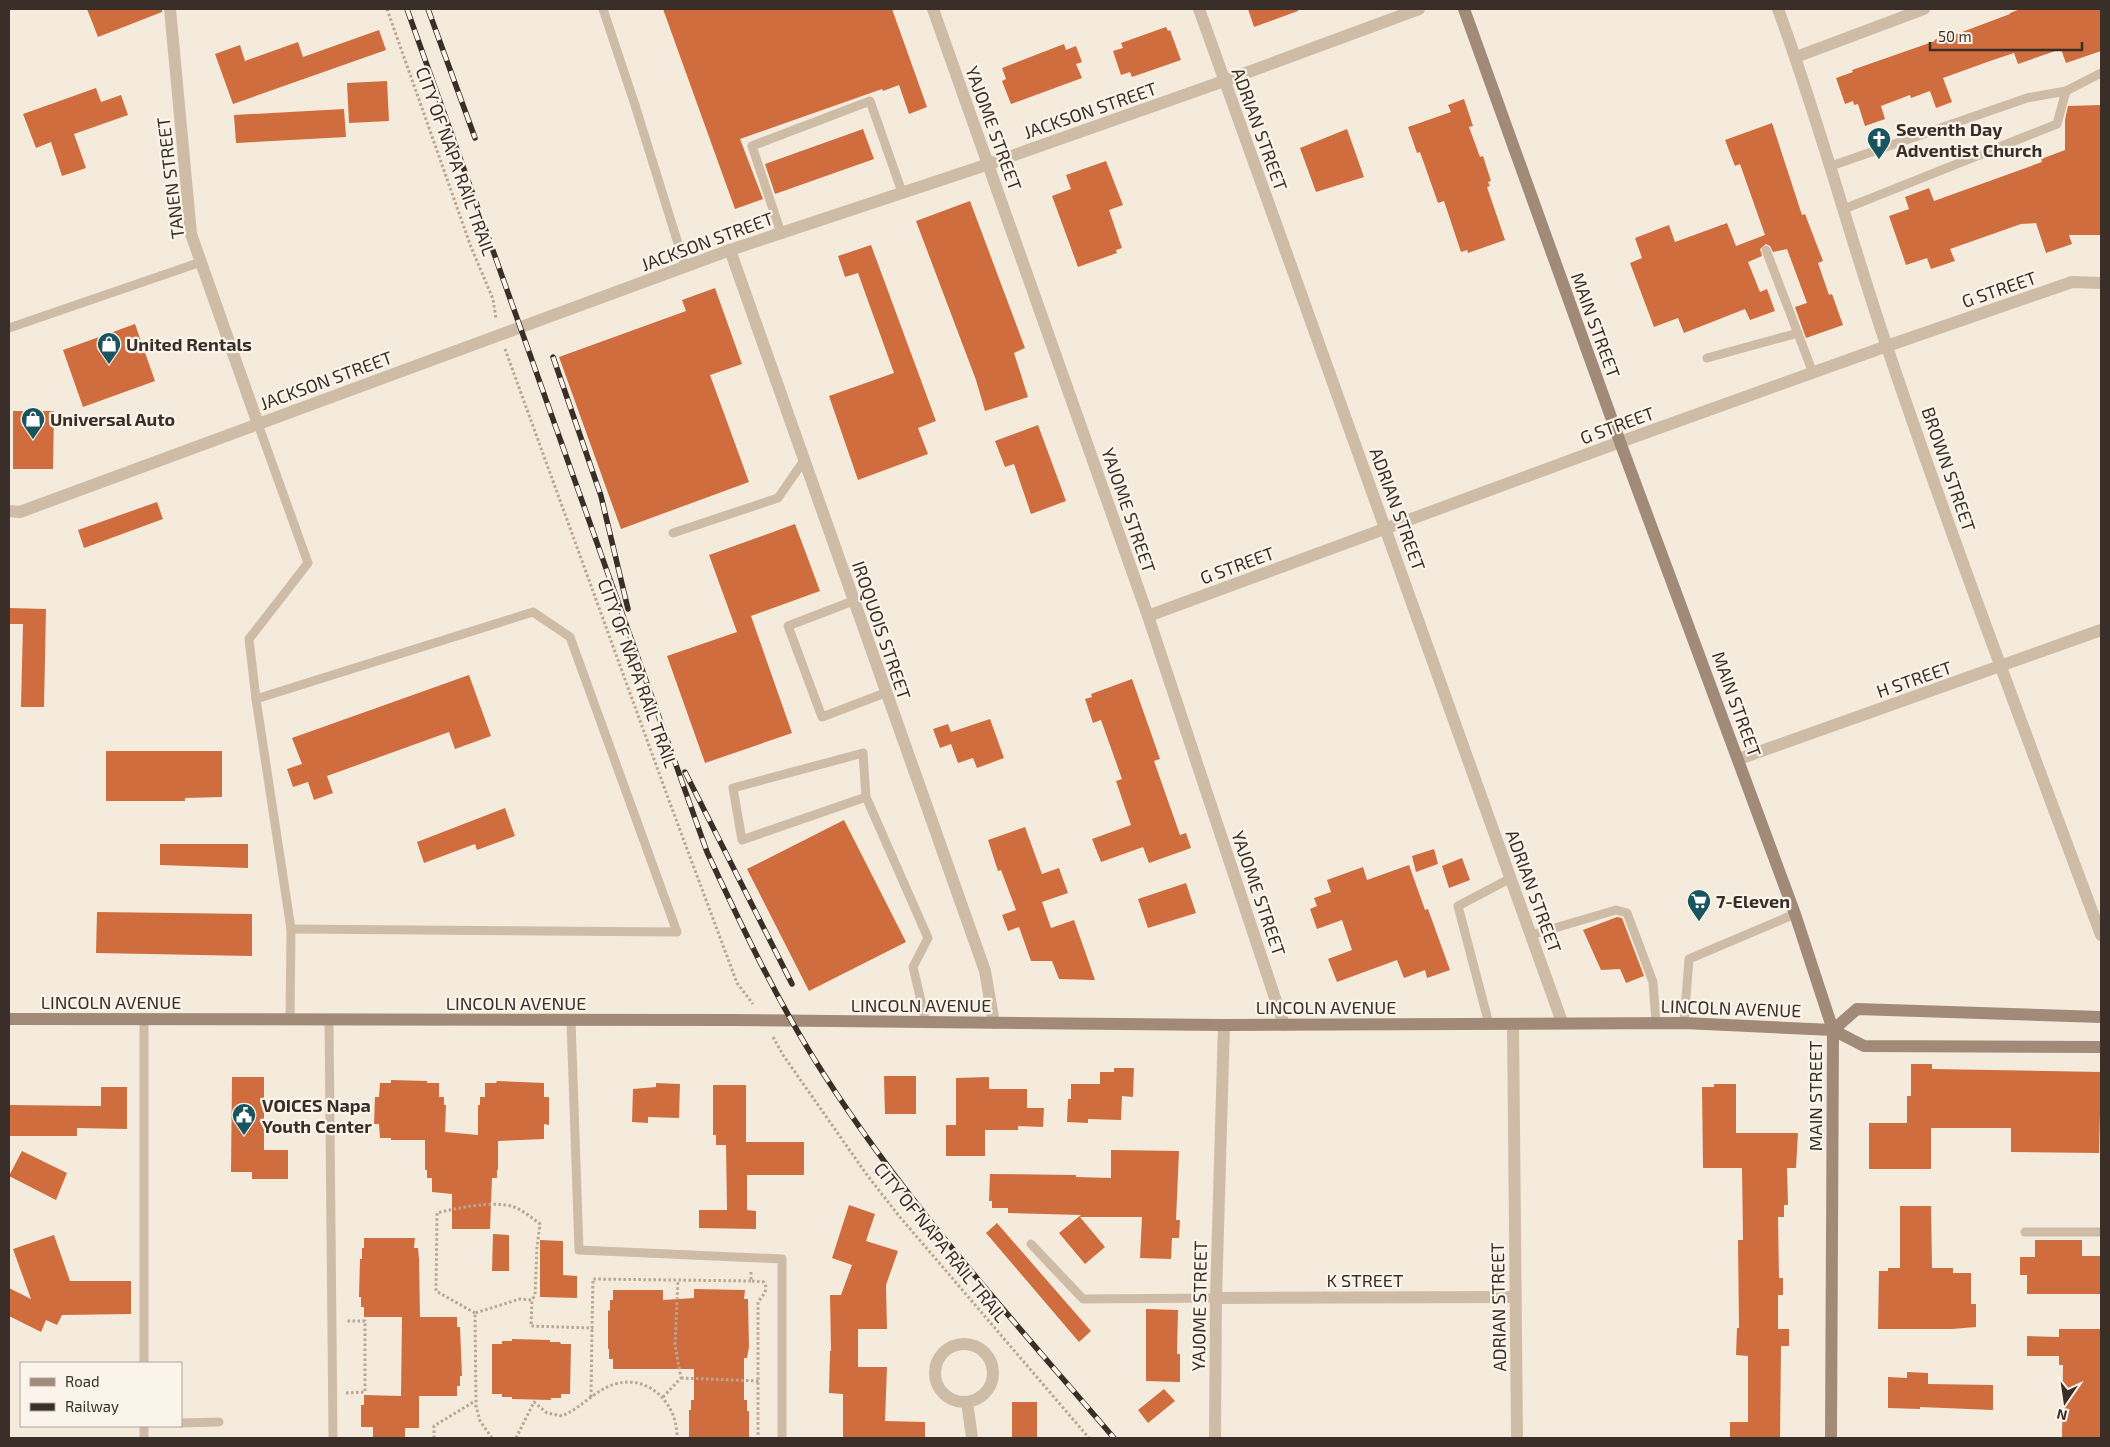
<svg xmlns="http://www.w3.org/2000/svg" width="2110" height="1447" viewBox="0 0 2110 1447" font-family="'Exo 2',sans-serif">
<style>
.building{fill:#d06d3f}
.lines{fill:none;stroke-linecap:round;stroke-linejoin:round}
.path{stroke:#baa691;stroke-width:3;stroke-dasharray:2.5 2.5;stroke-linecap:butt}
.lane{stroke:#cebca7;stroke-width:9}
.street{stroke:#cebca7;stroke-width:12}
.secondary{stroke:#a28a78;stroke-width:12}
.rail-casing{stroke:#3a2f28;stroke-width:5.5}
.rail{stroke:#fbf4ea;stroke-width:4;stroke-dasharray:11;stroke-linecap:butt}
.labels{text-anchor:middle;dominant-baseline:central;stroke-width:4.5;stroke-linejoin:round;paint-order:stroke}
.street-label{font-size:18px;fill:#3a2f28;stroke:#fbf4ea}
.poi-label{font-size:18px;font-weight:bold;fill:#3a2f28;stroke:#fbf4ea;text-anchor:start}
</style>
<rect width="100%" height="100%" fill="#f4ebdd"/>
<g class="building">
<path d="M87 9H162V12L98 37Z"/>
<path d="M663 9H892L927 107 909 114 899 85 883 91 882 89 740 139 763 199 735 209Z"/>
<path d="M1248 9H1298V11L1254 27Z"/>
<path d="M2020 9H2101V51L2066 63 2061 49 2018 64 2014 53 1990 61 1943 78 1952 102 1936 108 1930 91 1911 98 1910 95 1881 106 1885 119 1865 126 1858 104 1854 105 1853 101 1845 104 1836 78 1853 72 1852 70 1935 41 1934 40 1954 33V35L2010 14V13Z"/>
<path d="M1166 27 1168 31 1170 30 1181 60 1132 77 1130 72 1121 75 1113 51 1123 48 1121 43Z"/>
<path d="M379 30 386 50 233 104 215 54 240 45 245 61 298 42 303 57Z"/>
<path d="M1064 44 1066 50 1076 46 1082 62 1076 64 1082 78 1011 104 1002 81 1006 79 1002 68Z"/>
<path d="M387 81 389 121 349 123 347 83Z"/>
<path d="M96 88 101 102 121 95 128 115 74 134 86 168 62 176 51 142 36 148 23 114Z"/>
<path d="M1464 99 1473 126 1469 127 1480 157 1483 156 1491 181 1488 182 1490 186 1487 187 1505 240 1468 253 1467 250 1461 252 1444 201 1438 203 1420 152 1417 153 1408 127 1451 112 1448 105Z"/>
<path d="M2101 105V235H2069L2072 244 2046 253 2036 223 2021 224 1950 249 1955 261 1931 269 1927 258 1906 265 1889 216 1909 209 1905 197 1929 188 1934 201 2042 162 2041 159 2065 150V120L2068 106Z"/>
<path d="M344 109 346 137 236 143 234 115Z"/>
<path d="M1772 123 1802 215 1805 214 1823 261 1818 263 1829 295 1832 294 1843 325 1806 338 1795 307 1807 303 1787 249 1773 252 1770 246 1766 244 1760 249 1762 256 1748 262 1760 292 1767 289 1775 311 1750 320 1745 309 1684 333 1678 318 1654 327 1630 263 1642 258 1635 238 1669 225 1675 242 1727 223 1736 246 1765 235 1740 164 1735 166 1725 140Z"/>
<path d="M863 129 874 159 775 194 765 164Z"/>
<path d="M1347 129 1364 177 1316 192 1300 148Z"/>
<path d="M1106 161 1123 205 1109 210 1122 248 1116 250 1117 253 1078 267 1052 196 1071 189 1066 175Z"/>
<path d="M970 201 1025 348 1014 353 1028 397 985 411 976 380 916 221Z"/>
<path d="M871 245 936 421 918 428 928 454 858 480 829 396 894 373 858 273 845 277 838 256Z"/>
<path d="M715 288 742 364 710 375 749 482 621 529 559 357 686 311 682 300Z"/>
<path d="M135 324 155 381 83 407 63 350Z"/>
<path d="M13 411H54L53 469H13Z"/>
<path d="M1038 425 1066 501 1031 514 1014 464 1005 467 995 441Z"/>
<path d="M157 502 163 519 84 548 78 530Z"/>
<path d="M795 524 820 591 751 616 792 733 705 763 667 656 737 632 709 555Z"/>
<path d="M9 608 46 609 44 707H21L23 624H9Z"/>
<path d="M469 675 491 736 455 749 449 732 327 776 333 793 314 800 308 782 293 787 287 769 302 764 292 738Z"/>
<path d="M1132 679 1160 759 1154 761 1180 835 1186 833 1191 848 1149 863 1143 847 1101 862 1092 839 1131 825 1116 781 1122 779 1101 720 1093 723 1085 699 1092 697 1091 694Z"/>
<path d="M990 719 1004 758 977 768 973 758 958 763 951 744 940 748 933 729 948 724 951 732Z"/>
<path d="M106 751H222V797L185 798V801H106Z"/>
<path d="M505 808 515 836 477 850 475 844 424 863 417 842Z"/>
<path d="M844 820 906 942 809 991 747 869Z"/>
<path d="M1025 827 1042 874 1059 868 1068 893 1042 902 1051 928 1074 920 1095 980 1059 979 1052 961H1031L1019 927 1008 931 1002 915 1016 910 1001 870 998 871 988 840Z"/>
<path d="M160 844H248V868L160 865Z"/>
<path d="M1434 849 1438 864 1416 872 1412 856Z"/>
<path d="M1462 858 1470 880 1449 888 1442 866Z"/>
<path d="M1409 865 1425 910 1428 909 1450 970 1427 978 1425 970 1404 978 1397 960 1337 982 1328 959 1352 950 1342 920 1317 929 1310 909 1317 906 1314 898 1331 892 1327 880 1363 867 1367 880Z"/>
<path d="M1186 883 1196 913 1148 928 1138 899Z"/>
<path d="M97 912 252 914V956L96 953Z"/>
<path d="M1617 917 1622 918 1644 976 1626 983 1620 969 1601 970 1583 930Z"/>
<path d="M1911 1064H1932V1069L2101 1072 2099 1153 2011 1152V1128H1931V1169H1869V1123H1907V1096H1911Z"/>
<path d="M1114 1068H1134L1133 1097 1122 1096 1121 1120 1088 1119V1123L1067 1122 1068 1099H1071V1084H1100V1072H1114Z"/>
<path d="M884 1076H916V1114H885Z"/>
<path d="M232 1077H264V1150H288V1179H252V1172H231Z"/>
<path d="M989 1077V1089H1027V1108H1044L1043 1127 1018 1126V1130H985V1156H946V1125H956V1078Z"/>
<path d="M391 1080 427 1081V1083H439V1097H444V1105H446L445 1132 478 1135V1105H480V1097H485V1083H496L497 1081 544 1083V1097H549V1125L544 1124V1139L498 1141V1170H497V1178H492L490 1229H452V1194L432 1192V1178H427V1170H425V1140H391V1138H380L379 1124H374L375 1097H379L380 1083H391Z"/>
<path d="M656 1083 680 1084 679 1118 648 1117V1123L632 1122 633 1089 656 1087Z"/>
<path d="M1714 1084H1736V1133H1798L1796 1168H1787L1788 1205H1784V1217H1778L1779 1278H1783V1295H1778V1329H1789V1346H1781L1780 1438H1730V1422H1748V1356L1736 1355 1737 1328H1739L1738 1240H1743L1742 1168H1703L1702 1087H1714Z"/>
<path d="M713 1085H746V1142H804V1175H747V1210L756 1211V1229L699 1228V1210H727L726 1145H716V1135H713Z"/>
<path d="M101 1087H127V1129L77 1128V1136H9V1105L101 1106Z"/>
<path d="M1111 1150 1179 1151 1176 1220H1180L1179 1238H1172L1171 1259 1140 1258 1142 1217H1080L1105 1247 1085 1264 1059 1233 1081 1215 1008 1213V1208H992V1201H989L990 1174 1076 1175V1177L1111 1178Z"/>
<path d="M22 1151 67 1173 56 1200 9 1176Z"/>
<path d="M849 1205 875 1214 866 1241 898 1251 886 1285 887 1329H858V1367H887L885 1421 925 1422V1438H843V1394L829 1393 830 1351H831L830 1295H841L852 1265 832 1258Z"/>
<path d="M1900 1206H1931L1932 1268H1953V1273H1971V1304H1976V1327L1952 1329H1878L1879 1271H1888V1268H1900Z"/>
<path d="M997 1223 1091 1331 1079 1342 986 1233Z"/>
<path d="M493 1234 509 1235V1271H492Z"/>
<path d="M54 1235 70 1281H131V1314L62 1315 57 1325 46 1320 41 1332 9 1316V1288L31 1299 13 1249Z"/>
<path d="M364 1238H415L414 1248H418L419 1259 420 1317H457V1327H460L462 1376H460V1386H457V1396H419V1428H405V1438H373V1427H361V1405H364V1395L401 1396 402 1317H364V1307H361V1297H359L360 1259H362V1248H364Z"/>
<path d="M540 1240 563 1241V1275L577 1276V1298L540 1297Z"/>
<path d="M2035 1240H2082V1256H2101V1294H2027V1275H2020V1257H2035Z"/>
<path d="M694 1289 745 1290 744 1299H748L749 1347 747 1358H744V1400H747V1411H749V1438H689V1410H691V1400H694V1369H613V1359H609V1349H608V1310L610 1311V1300H613V1290H663V1300L694 1298Z"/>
<path d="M1146 1309 1178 1310 1177 1354H1180V1382L1146 1381Z"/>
<path d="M2059 1329H2101V1438H2062L2063 1365H2059V1356H2027V1336L2059 1337Z"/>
<path d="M512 1339 550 1340V1342H560L561 1344H571L570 1394H561V1398H551V1400L512 1399V1397H502V1394H492V1344H502V1341H512Z"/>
<path d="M1907 1372 1928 1373V1384L1993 1385V1410L1920 1407V1409L1888 1408V1377L1907 1378Z"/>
<path d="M1164 1389 1175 1401 1148 1423 1138 1410Z"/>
<rect x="1012" y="1402" width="25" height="36"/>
</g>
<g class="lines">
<g class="path">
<path d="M387 9 471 247 493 299 496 319"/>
<path d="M505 349 671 806 737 983 753 1004"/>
<path d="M773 1037 783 1055 867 1175 899 1216 1089 1438"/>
<path d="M751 1272V1281L764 1282C769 1290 763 1295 758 1302V1438"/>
<path d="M475 1313 436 1291 437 1213C456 1208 495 1200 514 1207 524 1211 532 1218 540 1224L537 1247 535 1295 532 1300"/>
<path d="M681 1378 759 1381"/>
<path d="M346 1393 365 1392V1321H346"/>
<path d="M591 1397 592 1328"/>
<path d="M663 1397 681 1378 675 1345 678 1280"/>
<path d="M434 1438V1426L475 1401"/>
<path d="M492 1438 480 1421 476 1406 475 1313 520 1299 532 1300 531 1326 592 1328 593 1279 751 1281"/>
<path d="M516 1438 534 1402 547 1413 562 1416C581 1408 595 1390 615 1384 650 1374 678 1405 677 1438"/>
</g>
<g class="lane">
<path d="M603 9 635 105 685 266"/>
<path d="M2066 91 2101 73"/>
<path d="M1831 166 2027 98 2066 91 2057 124 1844 209"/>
<path d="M781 233 752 146 870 101 902 192"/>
<path d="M1766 250 1813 373"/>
<path d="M9 328 201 262"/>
<path d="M1707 358 1798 333"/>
<path d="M258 424 308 563 249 639 256 699 291 929 290 1020"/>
<path d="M673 533 778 498 805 459"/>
<path d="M853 601 788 626 822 717 885 693"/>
<path d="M256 699 533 612 570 637 677 932 291 929"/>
<path d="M866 797 863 753 733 788 742 840 866 797 928 938 913 967 926 1022"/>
<path d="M1531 935 1616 910 1627 913 1653 982 1656 1023"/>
<path d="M329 1020 333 1438"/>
<path d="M571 1021 579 1250 782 1259V1438"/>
<path d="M1684 1023 1689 959 1795 914"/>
<path d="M1489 1024 1458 906 1511 878"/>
<path d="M2025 1232H2101"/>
<path d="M1031 1244 1083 1299 1216 1298"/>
<path d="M144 1363V1020"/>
<path d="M181 1423 219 1422"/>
<path d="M144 1438V1426"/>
</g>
<g class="street">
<path d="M170 9 191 234 258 424"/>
<path d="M933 9 1148 616 1284 1025"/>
<path d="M1199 9 1562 1022"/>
<path d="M1778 9C1819 120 1849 235 1887 347 1954 545 2028 740 2101 935"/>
<path d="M1796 57 1924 9"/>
<path d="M730 250 985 971 994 1023"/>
<path d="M9 511 20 512 730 250 989 164 1224 81 1419 9"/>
<path d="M1148 616 1620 442 1887 346 2072 282 2101 283"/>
<path d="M1739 759 2101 630"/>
<path d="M1513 1024 1517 1438"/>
<path d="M1216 1298 1515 1297"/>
<circle cx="964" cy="1373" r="29"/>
<path d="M967 1402 972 1438"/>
<path d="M1215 1438 1216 1298 1224 1025"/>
</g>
<g class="secondary">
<path d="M1464 9 1620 442 1795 914 1833 1030 1831 1438"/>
<path d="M9 1019 734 1020 1224 1025 1684 1023 1833 1030 1864 1046 2101 1047"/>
<path d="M1833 1030 1857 1009 2101 1017"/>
</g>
<g class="rail-casing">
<g id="rail">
<path d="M407 9 707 852C742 927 778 1003 823 1073 907 1204 1013 1320 1114 1438"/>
<path d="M428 9 475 138"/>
<path d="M553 357 601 496 628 609"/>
<path d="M685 772 792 984"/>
</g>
</g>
<use href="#rail" class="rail"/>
</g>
<defs>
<g id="church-pin" transform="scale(1.25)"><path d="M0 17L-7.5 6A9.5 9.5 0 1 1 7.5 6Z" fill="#1a555f" stroke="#fbf4ea"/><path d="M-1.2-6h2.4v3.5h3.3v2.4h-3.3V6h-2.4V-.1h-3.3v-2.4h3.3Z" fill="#fff"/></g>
<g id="shop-pin" transform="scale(1.25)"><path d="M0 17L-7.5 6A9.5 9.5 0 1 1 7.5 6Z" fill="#1a555f" stroke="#fbf4ea"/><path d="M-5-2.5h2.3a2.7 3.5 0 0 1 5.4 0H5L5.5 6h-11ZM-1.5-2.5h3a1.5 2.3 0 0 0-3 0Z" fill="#fff"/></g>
<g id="supermarket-pin" transform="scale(1.25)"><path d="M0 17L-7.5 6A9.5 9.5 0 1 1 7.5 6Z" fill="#1a555f" stroke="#fbf4ea"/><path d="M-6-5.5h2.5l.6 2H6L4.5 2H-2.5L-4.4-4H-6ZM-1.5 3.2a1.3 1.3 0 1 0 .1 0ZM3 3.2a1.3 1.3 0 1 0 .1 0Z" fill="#fff"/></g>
<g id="civic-pin" transform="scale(1.25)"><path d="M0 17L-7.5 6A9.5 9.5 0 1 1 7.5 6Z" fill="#1a555f" stroke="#fbf4ea"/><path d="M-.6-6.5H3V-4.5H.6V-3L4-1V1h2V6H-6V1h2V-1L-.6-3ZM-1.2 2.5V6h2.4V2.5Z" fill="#fff"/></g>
</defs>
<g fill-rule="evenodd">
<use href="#church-pin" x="1879" y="139"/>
<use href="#shop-pin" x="109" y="344"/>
<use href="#shop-pin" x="33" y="419"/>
<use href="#supermarket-pin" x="1699" y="901"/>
<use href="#civic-pin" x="244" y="1115"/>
</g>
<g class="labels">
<g class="street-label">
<text transform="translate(1090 110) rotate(-19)">JACKSON STREET</text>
<text transform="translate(994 128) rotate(70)">YAJOME STREET</text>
<text transform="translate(1260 129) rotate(70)">ADRIAN STREET</text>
<text transform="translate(456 161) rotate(70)">CITY OF NAPA RAIL TRAIL</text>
<text transform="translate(170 178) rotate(-97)">TANEN STREET</text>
<text transform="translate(707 241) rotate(-20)">JACKSON STREET</text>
<text transform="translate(1999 289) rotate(-19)">G STREET</text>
<text transform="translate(1596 325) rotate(70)">MAIN STREET</text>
<text transform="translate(326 380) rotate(-20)">JACKSON STREET</text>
<text transform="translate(1617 425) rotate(-20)">G STREET</text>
<text transform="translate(1949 469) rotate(71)">BROWN STREET</text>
<text transform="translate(1398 509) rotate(70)">ADRIAN STREET</text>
<text transform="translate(1129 510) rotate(71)">YAJOME STREET</text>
<text transform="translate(1237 565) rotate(-20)">G STREET</text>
<text transform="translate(882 630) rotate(71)">IROQUOIS STREET</text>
<text transform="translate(638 673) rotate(70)">CITY OF NAPA RAIL TRAIL</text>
<text transform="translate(1914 679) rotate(-19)">H STREET</text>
<text transform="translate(1737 704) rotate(70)">MAIN STREET</text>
<text transform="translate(1534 891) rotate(70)">ADRIAN STREET</text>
<text transform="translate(1259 893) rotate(71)">YAJOME STREET</text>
<text x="111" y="1002">LINCOLN AVENUE</text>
<text x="516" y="1003">LINCOLN AVENUE</text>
<text x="921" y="1005">LINCOLN AVENUE</text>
<text x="1326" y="1007">LINCOLN AVENUE</text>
<text transform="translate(1731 1008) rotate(2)">LINCOLN AVENUE</text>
<text transform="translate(1815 1096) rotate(-90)">MAIN STREET</text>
<text transform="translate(941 1242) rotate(51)">CITY OF NAPA RAIL TRAIL</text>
<text x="1365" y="1280">K STREET</text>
<text transform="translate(1199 1306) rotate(-89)">YAJOME STREET</text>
<text transform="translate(1498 1307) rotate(-91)">ADRIAN STREET</text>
</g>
<g class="poi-label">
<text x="1896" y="129">Seventh Day<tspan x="1896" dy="21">Adventist Church</tspan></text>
<text x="126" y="344">United Rentals</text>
<text x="50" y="419">Universal Auto</text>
<text x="1716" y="901">7-Eleven</text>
<text x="262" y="1105">VOICES Napa<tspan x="262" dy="21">Youth Center</tspan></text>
</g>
</g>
<rect width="2110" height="1447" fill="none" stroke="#3a2f28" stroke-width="20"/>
<rect x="20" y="1362" width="162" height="65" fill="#fbf4ea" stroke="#aea59c"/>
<rect x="30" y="1378" width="25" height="8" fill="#a28a78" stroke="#aea59c"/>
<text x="65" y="1387" font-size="15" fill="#3a2f28">Road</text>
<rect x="30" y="1403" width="25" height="8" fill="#3a2f28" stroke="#aea59c"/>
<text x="65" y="1412" font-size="15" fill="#3a2f28">Railway</text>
<g transform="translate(2065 1402) rotate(193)" stroke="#fbf4ea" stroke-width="4" paint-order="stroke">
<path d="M0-4L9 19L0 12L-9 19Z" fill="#3a2f28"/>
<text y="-8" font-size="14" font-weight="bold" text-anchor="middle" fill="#3a2f28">N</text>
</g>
<path d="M1930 42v8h152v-8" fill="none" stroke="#3a2f28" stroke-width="2.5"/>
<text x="1938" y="42" font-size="15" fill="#3a2f28" stroke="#fbf4ea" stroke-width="4" paint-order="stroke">50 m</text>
</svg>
